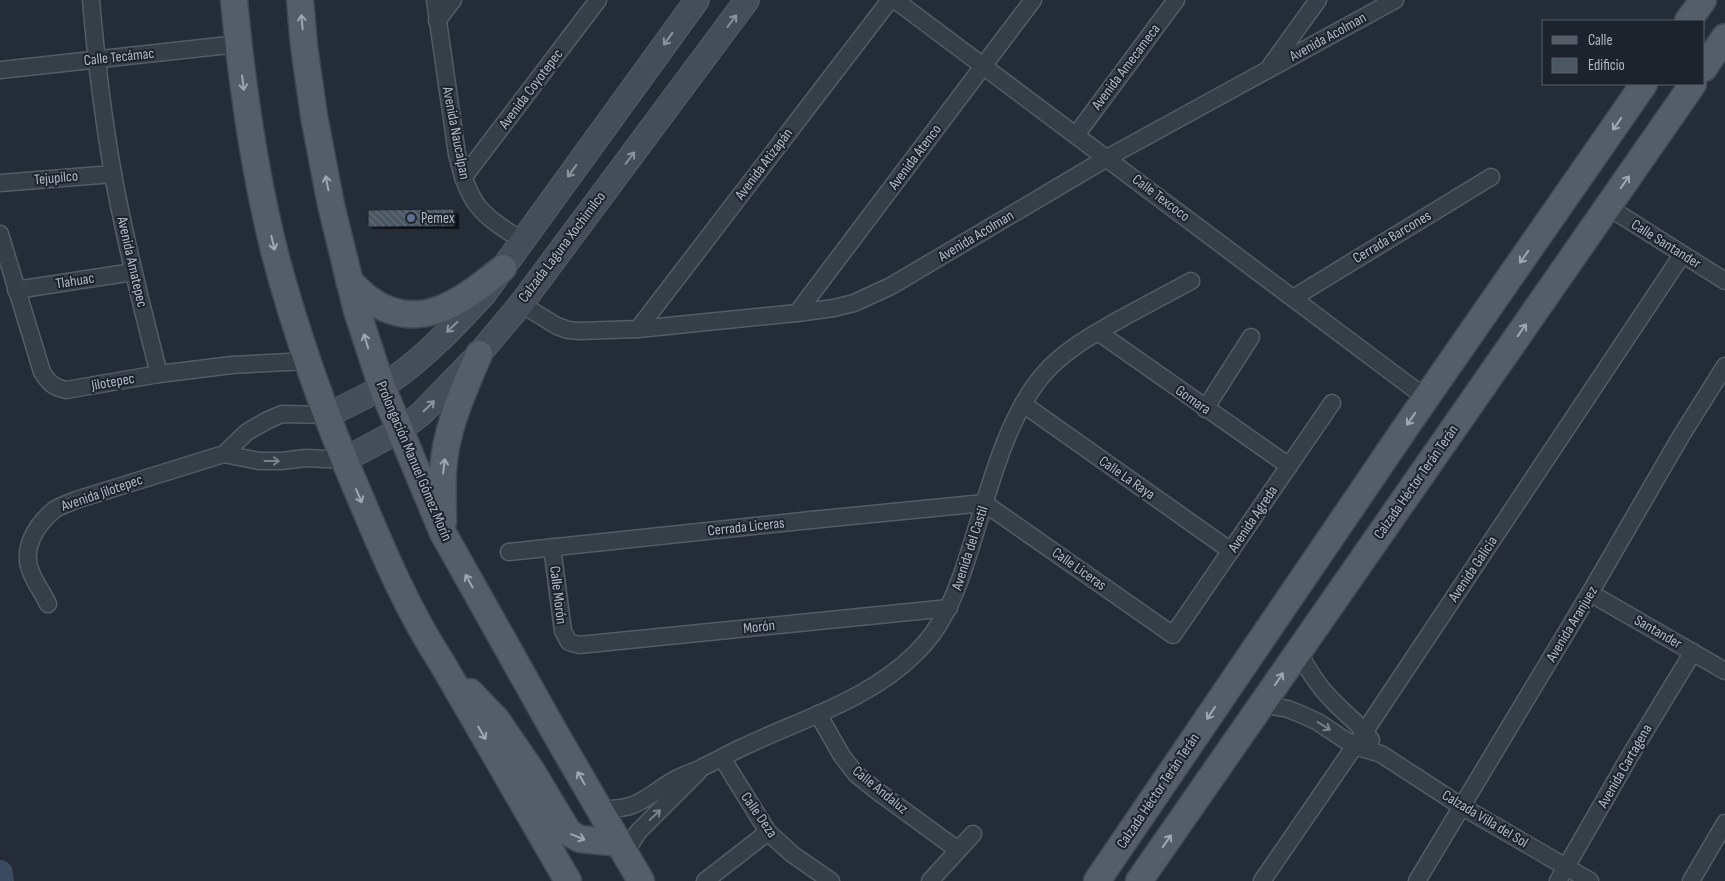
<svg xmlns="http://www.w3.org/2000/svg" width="1725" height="881" viewBox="0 0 1725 881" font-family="'Sofia Sans Condensed',sans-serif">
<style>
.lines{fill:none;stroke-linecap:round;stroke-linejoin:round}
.river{stroke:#3a4a5f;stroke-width:26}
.building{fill:url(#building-back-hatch);stroke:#1e252e;filter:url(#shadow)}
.street-casing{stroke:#545c65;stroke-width:19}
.secondary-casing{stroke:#545c65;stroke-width:26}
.primary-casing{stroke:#404751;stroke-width:29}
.street{stroke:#363e48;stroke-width:16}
.secondary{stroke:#454d5a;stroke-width:24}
.primary{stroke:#545d68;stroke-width:26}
.oneway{stroke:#8b939f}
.oneway2{stroke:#9ea7b2}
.oneway3{stroke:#7a828c}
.service-dot{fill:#5c6f8a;stroke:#1c232c;stroke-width:2}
.labels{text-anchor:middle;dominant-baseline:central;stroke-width:4;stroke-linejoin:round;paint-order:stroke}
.street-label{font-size:15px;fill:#b1b9c4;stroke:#1c232c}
.poi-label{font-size:15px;fill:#b1b9c4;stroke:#1c232c;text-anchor:start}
</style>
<defs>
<pattern id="building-back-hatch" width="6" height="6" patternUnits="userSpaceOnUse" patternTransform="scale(1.25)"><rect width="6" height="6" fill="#4b5663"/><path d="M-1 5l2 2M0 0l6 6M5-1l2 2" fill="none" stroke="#636c78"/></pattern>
<filter id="shadow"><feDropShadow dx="4.5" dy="4.5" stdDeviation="0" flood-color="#0009"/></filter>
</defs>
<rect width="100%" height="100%" fill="#232c37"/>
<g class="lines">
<path class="river" d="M0 873 1 881"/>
</g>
<path class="building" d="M454 209V226L368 227V210Z"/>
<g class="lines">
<g class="street-casing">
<g id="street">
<path d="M91 0C96 58 103 117 113 174 125 241 142 308 159 374"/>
<path d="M435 0 457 154C469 204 479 214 522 240"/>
<path d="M895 0 1426 398"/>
<path d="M437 21 453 0"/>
<path d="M1271 65 1318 0"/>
<path d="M0 70 238 44"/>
<path d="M1076 135 1176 0"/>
<path d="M463 178 598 0"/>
<path d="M0 183 113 174"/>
<path d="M1608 207 1725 281"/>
<path d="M0 234 42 372C49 383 53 387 66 390L159 374 232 365 308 361"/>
<path d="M16 290 133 272"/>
<path d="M1293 298 1491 177"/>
<path d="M521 304 557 326 568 330 580 331 638 329 797 313 834 308 854 303 891 286 1107 158 1395 0"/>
<path d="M797 313 1033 0"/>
<path d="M638 329 890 0"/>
<path d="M1098 332 1289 466"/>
<path d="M1023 404 1231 551"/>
<path d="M1205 409 1251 337"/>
<path d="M224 454 259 461H281L306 458 344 460"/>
<path d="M552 547 563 631 569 642 579 645 949 608"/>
<path d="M509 552 811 520 984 503 1173 635 1332 403"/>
<path d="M1590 593 1725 671"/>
<path d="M48 604C43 593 35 583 31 572 21 549 36 525 54 510 60 506 69 503 76 500L224 454 247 432 266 421 282 414 327 415"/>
<path d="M1298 651C1308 669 1317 685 1332 700 1345 714 1360 724 1371 740"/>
<path d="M1262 704 1288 709 1303 715 1318 722 1354 746 1381 754 1461 806 1590 881"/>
<path d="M818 714 842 756 856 774 877 791 958 850"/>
<path d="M722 758 768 832 792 854 831 881"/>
<path d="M599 810C611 809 622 809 633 805 648 799 661 787 676 779 685 774 694 772 703 767 716 761 728 754 741 748 799 720 867 701 915 654 942 628 956 594 967 559 986 502 1003 423 1042 376 1064 350 1094 334 1124 317 1146 305 1169 293 1191 281"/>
<path d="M625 853 638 832 698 772"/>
<path d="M705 881 768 832"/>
<path d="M930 881 973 834"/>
<path d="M1262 881 1365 731 1682 255"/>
<path d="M1417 881 1590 593 1681 436 1725 366"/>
<path d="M1558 881 1631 754 1693 652"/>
<path d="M1691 881 1725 823"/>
</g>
</g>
<g class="secondary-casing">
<g id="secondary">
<path d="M327 415C346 406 364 398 382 387 420 362 453 328 484 294L697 0"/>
<path d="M344 460 400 430 421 414 479 354 521 304 747 0"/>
</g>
</g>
<g class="primary-casing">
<g id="primary">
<path d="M234 0C242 85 254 171 275 254 297 337 326 418 360 497 384 554 408 611 442 663L568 881"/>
<path d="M300 0 304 46 314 116 331 205 357 311 382 387 443 533 554 731 641 881"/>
<path d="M1688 21 1703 0"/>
<path d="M1704 68 1725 37"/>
<path d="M349 281C356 287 362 294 369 299 420 336 464 299 503 268"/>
<path d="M443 522C443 505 442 488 443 472 445 430 463 392 479 354"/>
<path d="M470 692 496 719 531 770 569 833 580 839 619 843"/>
<path d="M1097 881 1410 421 1644 84"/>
<path d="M1139 881 1693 84"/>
</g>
</g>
<use href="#street" class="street"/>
<use href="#secondary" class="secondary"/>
<use href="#primary" class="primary"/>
</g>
<defs><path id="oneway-shaft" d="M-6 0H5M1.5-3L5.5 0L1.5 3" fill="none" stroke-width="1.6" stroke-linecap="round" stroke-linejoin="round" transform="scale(1.25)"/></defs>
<g class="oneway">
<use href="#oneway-shaft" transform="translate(732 21) rotate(-53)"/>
<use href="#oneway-shaft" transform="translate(668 39) rotate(126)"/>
<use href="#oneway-shaft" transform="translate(630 158) rotate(-53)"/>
<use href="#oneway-shaft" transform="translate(572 171) rotate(126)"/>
<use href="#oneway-shaft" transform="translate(452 327) rotate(137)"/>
<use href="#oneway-shaft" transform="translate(429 406) rotate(-44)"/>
</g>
<g class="oneway2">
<use href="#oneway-shaft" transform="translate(302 22) rotate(-95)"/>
<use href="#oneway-shaft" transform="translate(243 83) rotate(83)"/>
<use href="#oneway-shaft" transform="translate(1617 124) rotate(125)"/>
<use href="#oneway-shaft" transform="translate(1625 182) rotate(-55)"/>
<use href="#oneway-shaft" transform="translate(327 183) rotate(-101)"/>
<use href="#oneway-shaft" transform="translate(273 243) rotate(77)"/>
<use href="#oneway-shaft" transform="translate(1524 257) rotate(125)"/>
<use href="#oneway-shaft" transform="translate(1522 330) rotate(-55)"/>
<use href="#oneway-shaft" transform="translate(366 341) rotate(-107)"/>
<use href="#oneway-shaft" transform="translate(1411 419) rotate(125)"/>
<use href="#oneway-shaft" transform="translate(444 466) rotate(-83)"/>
<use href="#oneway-shaft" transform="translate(359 496) rotate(67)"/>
<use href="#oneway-shaft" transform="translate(469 581) rotate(-119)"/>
<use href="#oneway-shaft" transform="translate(1279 679) rotate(-56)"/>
<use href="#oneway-shaft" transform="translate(1211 713) rotate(124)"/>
<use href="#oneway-shaft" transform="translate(482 733) rotate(60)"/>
<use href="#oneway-shaft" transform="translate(581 778) rotate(-120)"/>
<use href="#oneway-shaft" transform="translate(578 837) rotate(22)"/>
<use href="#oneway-shaft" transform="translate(1167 841) rotate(-55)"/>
</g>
<g class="oneway3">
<use href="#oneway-shaft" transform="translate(272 461)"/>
<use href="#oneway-shaft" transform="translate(1324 726) rotate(32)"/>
<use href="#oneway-shaft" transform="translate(655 815) rotate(-43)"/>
</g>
<circle class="service-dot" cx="411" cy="218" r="5"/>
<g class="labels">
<g class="street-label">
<text transform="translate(1328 37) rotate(-29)">Avenida Acolman</text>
<text transform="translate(119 57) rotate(-6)">Calle Tecámac</text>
<text transform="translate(1126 67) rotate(-53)">Avenida Amecameca</text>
<text transform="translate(531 89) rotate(-53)">Avenida Coyotepec</text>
<text transform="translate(456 133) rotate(79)">Avenida Naucalpan</text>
<text transform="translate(915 157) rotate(-53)">Avenida Atenco</text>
<text transform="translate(764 164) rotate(-53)">Avenida Atizapán</text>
<text transform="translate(56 178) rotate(-5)">Tejupilco</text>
<text transform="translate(1161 198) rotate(37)">Calle Texcoco</text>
<text transform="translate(976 236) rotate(-31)">Avenida Acolman</text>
<text transform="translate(1392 237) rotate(-31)">Cerrada Barcones</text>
<text transform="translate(1666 244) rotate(32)">Calle Santander</text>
<text transform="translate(562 247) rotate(-53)">Calzada Laguna Xochimilco</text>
<text transform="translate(132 262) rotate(77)">Avenida Amatepec</text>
<text transform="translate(75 281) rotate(-9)">Tlahuac</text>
<text transform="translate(113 382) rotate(-10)">Jilotepec</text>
<text transform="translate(1193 400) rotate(35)">Gomara</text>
<text transform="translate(414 461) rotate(67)">Prolongación Manuel Gómez Morín</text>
<text transform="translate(1127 478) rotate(35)">Calle La Raya</text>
<text transform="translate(1416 482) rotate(-55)">Calzada Héctor Terán Terán</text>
<text transform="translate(102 493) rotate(-19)">Avenida Jilotepec</text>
<text transform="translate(1253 519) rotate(-56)">Avenida Agreda</text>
<text transform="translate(746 527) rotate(-6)">Cerrada Liceras</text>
<text transform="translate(970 548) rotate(-72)">Avenida del Castil</text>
<text transform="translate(1079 569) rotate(35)">Calle Liceras</text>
<text transform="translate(1473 569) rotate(-56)">Avenida Galicia</text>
<text transform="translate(558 595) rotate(83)">Calle Morón</text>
<text transform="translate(1572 624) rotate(-59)">Avenida Aranjuez</text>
<text transform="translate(759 627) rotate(-6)">Morón</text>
<text transform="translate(1658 632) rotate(30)">Santander</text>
<text transform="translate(1625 766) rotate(-60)">Avenida Cartagena</text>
<text transform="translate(880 790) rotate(39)">Calle Andaluz</text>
<text transform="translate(1158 791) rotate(-56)">Calzada Héctor Terán Terán</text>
<text transform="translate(759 815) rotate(55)">Calle Deza</text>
<text transform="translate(1485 819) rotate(31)">Calzada Villa del Sol</text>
</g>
<g class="poi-label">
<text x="421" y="218">Pemex</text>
</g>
</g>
<rect x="1542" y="20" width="162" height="65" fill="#1c232c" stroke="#585f69"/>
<rect x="1552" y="36" width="25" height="8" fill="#545d68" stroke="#585f69"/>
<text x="1588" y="45" font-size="15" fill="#b1b9c4">Calle</text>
<rect x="1552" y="58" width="25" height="15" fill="#4b5663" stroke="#585f69"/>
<text x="1588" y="70" font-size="15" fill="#b1b9c4">Edificio</text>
</svg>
